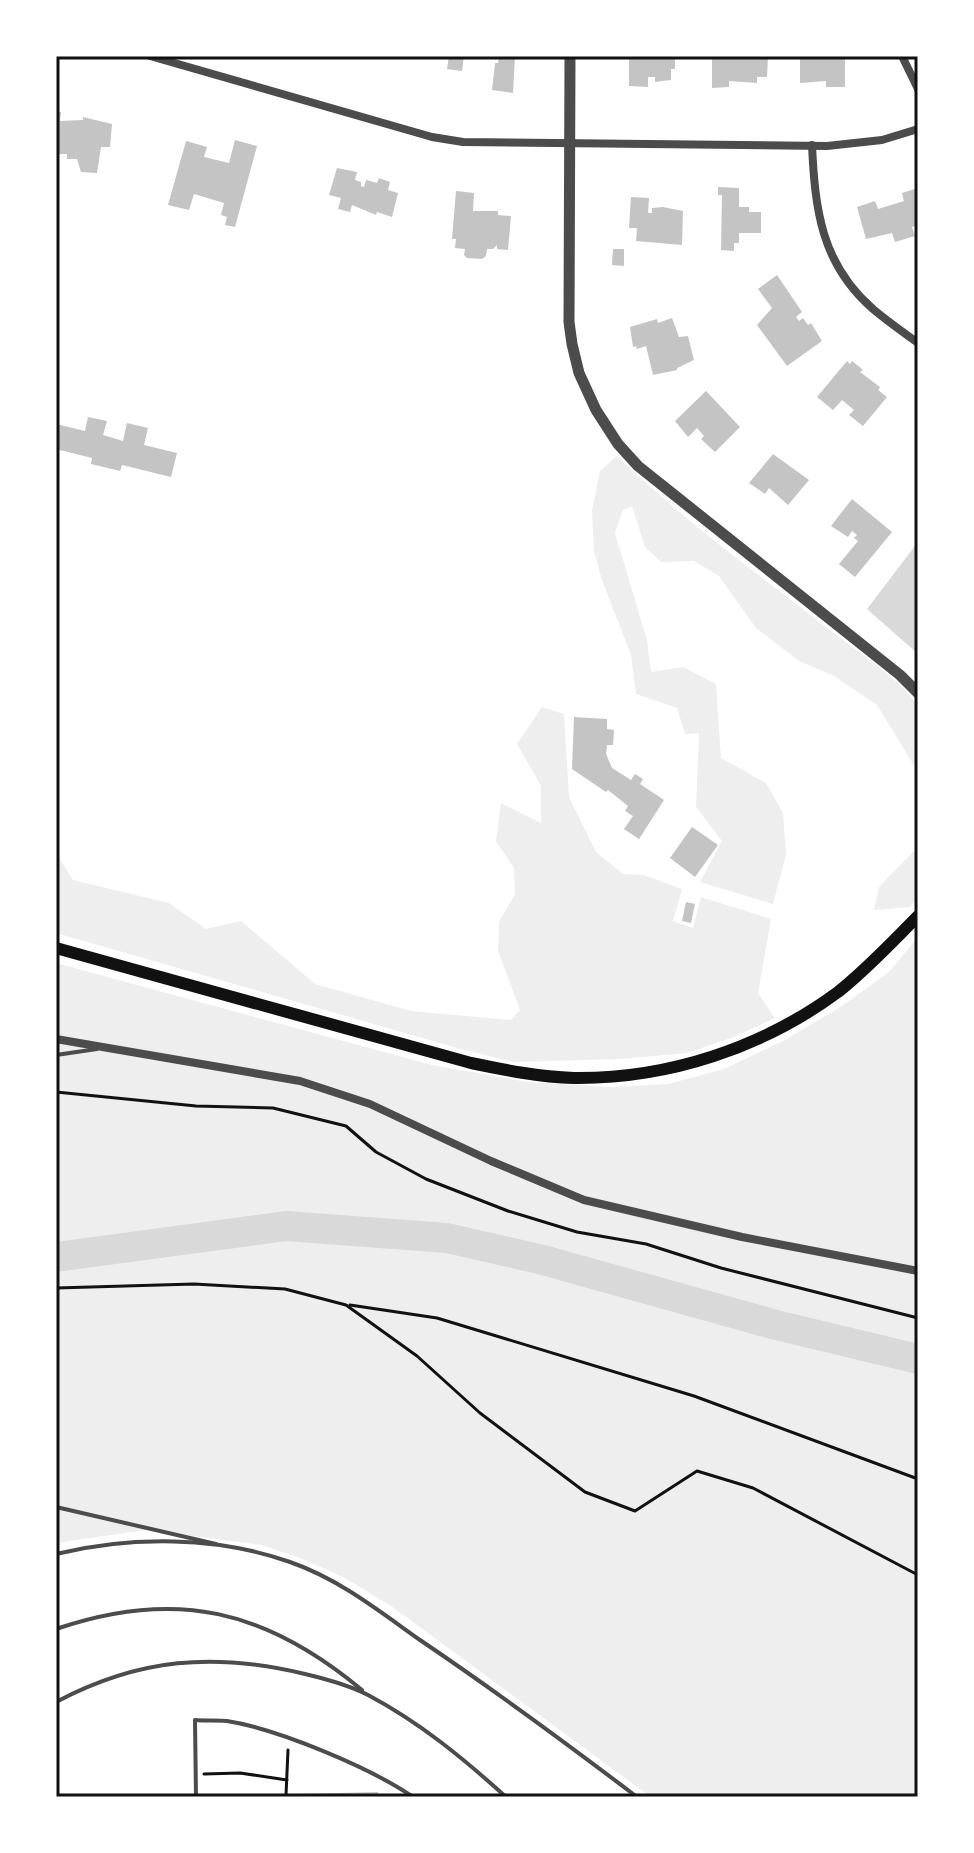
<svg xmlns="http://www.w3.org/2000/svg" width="974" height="1853" viewBox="0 0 974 1853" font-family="Montserrat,sans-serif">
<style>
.green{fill:#eee}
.water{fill:#d9d9d9}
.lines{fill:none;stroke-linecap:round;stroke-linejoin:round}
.river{stroke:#d9d9d9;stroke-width:30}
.building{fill:#c4c4c4}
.path{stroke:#111;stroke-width:3}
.service{stroke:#4c4c4c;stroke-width:4}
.minor{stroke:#4c4c4c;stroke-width:8}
.tertiary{stroke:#4c4c4c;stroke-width:11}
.secondary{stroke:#111;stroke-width:12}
.neatline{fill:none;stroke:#111;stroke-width:3}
</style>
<rect width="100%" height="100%" fill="#fff"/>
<g class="green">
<path d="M617 456C683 520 758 574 831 631 855 650 904 681 918 707V772L877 705 834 676 799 661 756 628 719 576 694 561 661 562 645 547 632 506 623 510 615 533 647 640 651 672 683 667 716 684 721 758 766 783 783 813 786 855 773 904 700 882 722 841 696 807 699 733 685 734 677 708 636 694 631 655 602 580 594 551 592 510 600 471Z"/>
<path d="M542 707 564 714 569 797 596 852 623 874 644 875 682 889 673 921 693 928 701 897 771 919 758 993 775 1018 734 1037 687 1053 620 1059 513 1062 457 1048 56 933V853L73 880 169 903 206 929 241 921 315 984 411 1011 511 1020 520 1010 498 951 499 922 515 894 514 868 496 841 501 803 541 823V786L517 744Z"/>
<path d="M918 847V898L910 907 874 910 879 887Z"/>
<path d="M918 937V1797H651L391 1606 343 1577 300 1558 261 1545 146 1530 56 1543V963L432 1065 528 1082 612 1087 668 1084 724 1069 783 1041 839 1008 889 972Z"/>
</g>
<path class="water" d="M918 542V654L867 609Z"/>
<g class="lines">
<path class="river" d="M56 1257 286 1226 447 1238 543 1260 776 1325 918 1359"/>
</g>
<g class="building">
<path d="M449 56H464L462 71 447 69Z"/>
<path d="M499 56H515L513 93 492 90 495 63H498Z"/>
<path d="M639 56H671V59H675V69H671V80L655 82V77H648V87L629 86V59H639Z"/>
<path d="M712 56H768L767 77H757V83L729 81V87L712 88Z"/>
<path d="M800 56H845V87H826V81L800 83Z"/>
<path d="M56 111 61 112 60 121 83 120V117L112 124 110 147H101L97 173 81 172 77 159H67V154H56Z"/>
<path d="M235 140 257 146 235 227 225 225 227 217 221 215 224 203 194 194 189 210 168 205 186 141 207 147 204 157 229 163Z"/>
<path d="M337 168 357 172 355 180 361 182V186L364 187 366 180 377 183 379 178 390 182 388 190 398 193 392 217 377 212 376 215 352 205 350 212 338 209 341 198 329 195Z"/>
<path d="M718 187 739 188V207H749V212H761V233H739V243H734V251L721 250 722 195H718Z"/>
<path d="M918 188V225L912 227 915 236 895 242 892 233 866 239 857 207 875 201 878 209 904 201 902 193Z"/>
<path d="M456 191 474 193 473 211H498V215L511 216 508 250 497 249V245L493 249H487L486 256 482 259 467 258 464 255 465 249 455 248 456 239H452Z"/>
<path d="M631 197 649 198 648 213H652V208L663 207 683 211 682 245 636 241 637 228H629Z"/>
<path d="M613 249H624V266L612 265Z"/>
<path d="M777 275 802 312 796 317 799 321 803 318 808 325 811 323 822 341 787 366 757 325 772 308 758 289Z"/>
<path d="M672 318 679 337 688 336 694 360 677 368V370L653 375 646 346 637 349 636 346 633 347 630 327 657 319 658 323Z"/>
<path d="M847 361 850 364 852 361 863 370 860 372 880 387 878 390 887 397 863 426 849 415 854 410 842 400 833 410 817 397Z"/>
<path d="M706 391 740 427 715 452 701 439 704 436 697 428 688 437 675 421Z"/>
<path d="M88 417 107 421 103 435 123 441 127 423 148 428 144 445 177 453 171 477 122 465 120 471 91 464 92 458 56 449V424L85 431Z"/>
<path d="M773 454 809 480 788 505 769 488 765 494 749 483Z"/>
<path d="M852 499 892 532 855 577 839 564 858 541 854 538 857 535 852 531 848 537 831 526Z"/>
<path d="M574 717 607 719V729L614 730 613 745H607L606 754 612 768 631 780 635 774 643 779 640 784 664 800 639 839 624 829 633 816 625 811 628 806 608 790 606 792 572 769Z"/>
<path d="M692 827 718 845 695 877 670 858Z"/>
<path d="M686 902 695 904 691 923 682 921Z"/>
<path d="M378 1792V1797H297V1794Z"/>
</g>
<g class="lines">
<g class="path">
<path d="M56 1092 196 1106 273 1108 346 1126 376 1152 426 1179 508 1211 577 1232 646 1244 721 1268 918 1318"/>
<path d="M56 1288 194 1284 285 1289 346 1305 417 1356 480 1413 585 1492 635 1511 697 1471 753 1488 918 1575"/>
<path d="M350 1305 437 1318 694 1396 918 1479"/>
<path d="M204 1774 240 1773 287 1780"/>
<path d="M286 1795 288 1750"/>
</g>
<g class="service">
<path d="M56 1055 97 1049"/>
<path d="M56 1507 216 1544"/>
<path d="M56 1554C131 1536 217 1536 290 1562 339 1579 379 1611 420 1640 494 1690 566 1743 637 1797"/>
<path d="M56 1629C176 1588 266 1610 362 1690"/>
<path d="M56 1702C139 1658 214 1652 305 1674 326 1679 349 1685 368 1695 419 1722 463 1758 506 1797"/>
<path d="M196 1797 195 1720C206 1721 217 1720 227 1721 278 1729 371 1768 413 1797"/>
</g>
<g class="minor">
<path d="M150 56 432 137 463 142 827 146 882 140 918 129"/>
<path d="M902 56 918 89"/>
<path d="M812 145C815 209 821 264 873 309 887 321 903 332 918 343"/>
<path d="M56 1039 300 1081 370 1104 491 1161 584 1200 742 1237 918 1271"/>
</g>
<path class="tertiary" d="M570 56 569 322 572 344 579 373 596 410 618 444 638 466 900 675 918 693"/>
<path class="secondary" d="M56 948 471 1063C505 1070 539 1077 574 1078 668 1079 762 1048 838 992 867 969 892 942 918 916"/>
</g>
<rect width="974" height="1853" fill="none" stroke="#ffffff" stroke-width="116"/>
<rect x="58" y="58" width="858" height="1737" class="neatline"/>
</svg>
